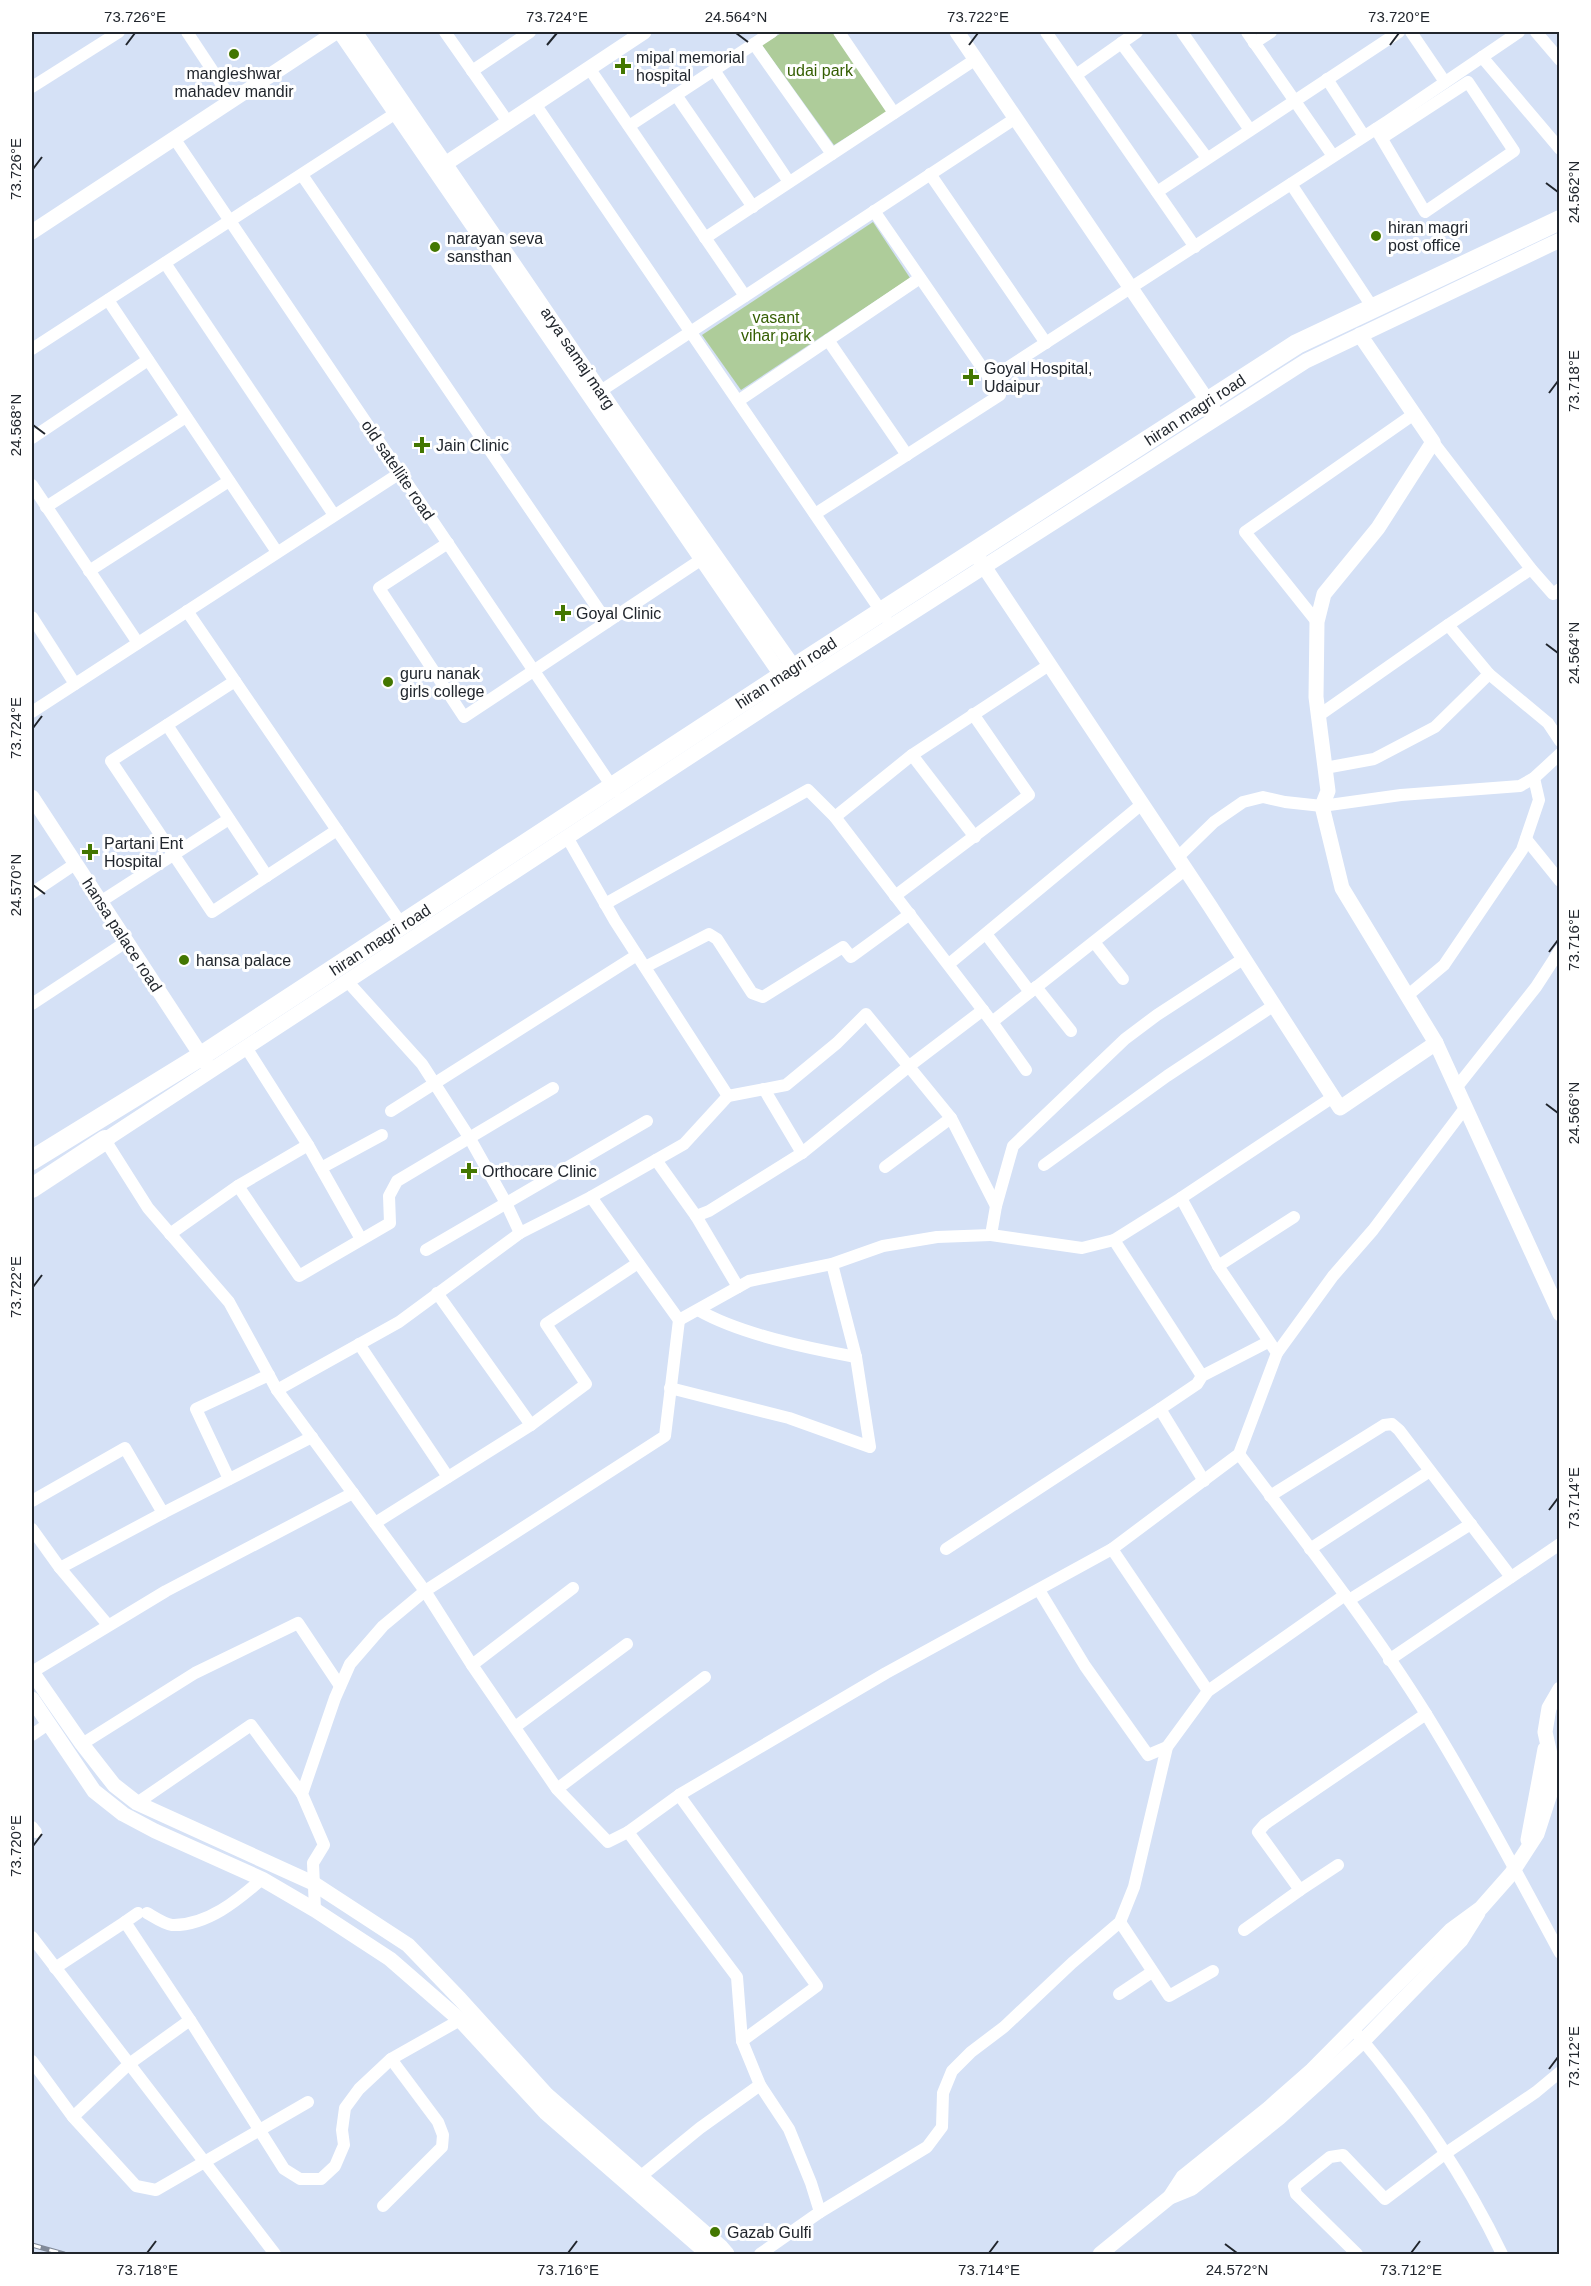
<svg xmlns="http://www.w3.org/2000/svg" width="1591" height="2286" viewBox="0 0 1591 2286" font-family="Helvetica,sans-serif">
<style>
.green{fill:#aecc9a}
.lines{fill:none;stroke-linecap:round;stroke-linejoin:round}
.minor{stroke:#fff;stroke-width:12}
.tertiary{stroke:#fff;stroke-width:15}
.primary{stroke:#fff;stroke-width:20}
.rail-casing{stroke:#818a99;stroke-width:5}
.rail{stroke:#fff;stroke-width:3;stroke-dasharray:9;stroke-linecap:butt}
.ticks{fill:none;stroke:#21262d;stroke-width:2}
.poi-dot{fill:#437701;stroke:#fff;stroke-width:2}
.labels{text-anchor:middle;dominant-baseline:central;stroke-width:6;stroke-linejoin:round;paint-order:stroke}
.poi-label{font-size:16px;fill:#21262d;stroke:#fff;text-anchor:start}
.park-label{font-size:16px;fill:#345e02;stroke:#fff}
.street-label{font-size:16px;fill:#21262d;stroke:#fff}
.neatline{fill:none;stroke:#21262d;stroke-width:2}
.ticks-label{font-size:15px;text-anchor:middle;fill:#21262d}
</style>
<rect width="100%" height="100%" fill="#d5e1f6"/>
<g class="green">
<path d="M783 32H833L887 112 834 145 762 45Z"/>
<path d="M873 222 910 278 741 390 702 335Z"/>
</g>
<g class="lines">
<g class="minor">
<path d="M187 32 232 100"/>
<path d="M445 32 508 122"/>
<path d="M839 32 894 113"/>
<path d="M1046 32 1195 247"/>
<path d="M1182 32 1250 130"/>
<path d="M1247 32 1333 156"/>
<path d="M1411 32 1445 82"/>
<path d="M1536 32 1560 60"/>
<path d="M1121 43 1207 158"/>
<path d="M1254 43 1271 32"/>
<path d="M754 44 832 154"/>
<path d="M1482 57 1560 149"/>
<path d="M589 68 745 296"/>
<path d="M714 70 789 182"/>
<path d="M472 71 530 32"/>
<path d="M1076 75 1137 32"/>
<path d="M1327 79 1364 136"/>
<path d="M32 87 119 32"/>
<path d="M676 95 753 207"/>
<path d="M535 104 885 617"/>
<path d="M629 126 772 32"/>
<path d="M1376 129 1425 212 1514 151 1468 82 1382 138"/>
<path d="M174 138 615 791"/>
<path d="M930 174 1046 343"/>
<path d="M302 175 607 622"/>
<path d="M1291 184 1373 308"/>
<path d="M1157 192 1399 32"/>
<path d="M874 211 990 379 1388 121 1519 32"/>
<path d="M705 238 976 59"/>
<path d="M165 263 334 515"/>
<path d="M108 300 277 552"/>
<path d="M828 340 907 455"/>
<path d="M32 349 396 113"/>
<path d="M593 396 1016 118"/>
<path d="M738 401 920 278"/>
<path d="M32 438 148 360"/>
<path d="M1433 442 1531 569 1553 594 1560 589"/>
<path d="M32 485 138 643"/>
<path d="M46 507 186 417"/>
<path d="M815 514 1000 395 990 379"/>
<path d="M448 543 379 588 464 717 702 559"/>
<path d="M89 571 229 481"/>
<path d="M187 611 402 925"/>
<path d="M32 617 75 684"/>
<path d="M1317 622 1245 532 1414 414"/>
<path d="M1448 625 1531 569"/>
<path d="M235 681 111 761 212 912 337 830"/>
<path d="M32 712 400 473"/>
<path d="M1318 716 1448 625 1489 674 1548 723 1560 741"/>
<path d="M167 725 267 876"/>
<path d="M912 755 975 837"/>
<path d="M1325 768 1374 759 1435 727 1489 674"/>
<path d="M835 817 912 755 1049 665"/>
<path d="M567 837 615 921 728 1096 786 1085 837 1043 866 1014 951 1118 996 1206"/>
<path d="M1526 839 1560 881"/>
<path d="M1178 857 1214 822 1243 802 1263 797 1285 802 1322 806 1401 795 1520 786 1534 778 1560 754"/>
<path d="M32 893 75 864"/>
<path d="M895 896 1029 795 973 714"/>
<path d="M100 902 229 819"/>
<path d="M605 904 808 790 835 817 992 1022 1186 869"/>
<path d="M986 934 1030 992"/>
<path d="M1094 942 1123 979"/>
<path d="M949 964 1142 804"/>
<path d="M645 967 709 934 717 939 752 993 763 997 843 947 851 957 910 914"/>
<path d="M348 982 422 1064 469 1137 506 1203 520 1233 591 1197 679 1320 749 1281 832 1264 883 1246 937 1237 991 1235 996 1206 1013 1146 1125 1039 1157 1015 1243 959"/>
<path d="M1036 987 1071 1031"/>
<path d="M1407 996 1444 965 1522 850 1539 800 1534 778"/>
<path d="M32 1004 126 942"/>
<path d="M992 1022 1026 1070"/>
<path d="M247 1049 308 1145 361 1239"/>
<path d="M1456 1088 1536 987 1560 950"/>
<path d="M764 1089 802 1153"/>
<path d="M391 1111 637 955"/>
<path d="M105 1140 148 1208 229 1302 277 1390 425 1591 472 1665 557 1789 608 1842 628 1832 737 1977 742 2041 760 2085 789 2129 811 2183 820 2212 760 2254"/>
<path d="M656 1160 696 1216 738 1287"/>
<path d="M1044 1165 1167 1076 1273 1006"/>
<path d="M885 1167 951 1118"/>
<path d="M321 1168 382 1135"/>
<path d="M238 1186 299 1276 390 1223 389 1196 397 1181 553 1088"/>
<path d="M591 1197 684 1144 728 1096"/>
<path d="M696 1216 709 1211 802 1153 908 1067 983 1010"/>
<path d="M170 1234 238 1186 308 1145"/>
<path d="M991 1235 1082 1248 1114 1240 1181 1198"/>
<path d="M1114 1240 1202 1376"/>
<path d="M426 1250 647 1121"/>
<path d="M1218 1266 1294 1217"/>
<path d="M698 1310C740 1334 807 1348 856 1357"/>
<path d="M359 1344 448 1477"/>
<path d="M1277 1353 1333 1276 1373 1230 1465 1108"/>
<path d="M670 1388 789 1418 870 1447 856 1357 832 1264"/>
<path d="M277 1390 399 1322 520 1233"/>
<path d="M1160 1409 1204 1481"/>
<path d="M531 1425 586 1384 546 1324 638 1263"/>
<path d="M1239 1454C1303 1539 1370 1624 1426 1714 1474 1792 1517 1873 1560 1953"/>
<path d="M229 1479 196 1409 269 1375"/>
<path d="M1270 1496 1384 1425 1392 1424 1399 1430 1511 1577"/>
<path d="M32 1501 125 1448 163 1513 312 1437"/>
<path d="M375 1523 531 1425 437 1293"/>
<path d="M32 1529 60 1568 108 1625"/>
<path d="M946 1549 1160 1409 1197 1384 1202 1376 1268 1342"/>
<path d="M1112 1549 1208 1691"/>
<path d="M1310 1549 1430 1471"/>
<path d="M60 1568 163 1513"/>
<path d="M1039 1590 1085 1666 1148 1755 1167 1747"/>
<path d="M1349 1600 1471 1524"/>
<path d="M1389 1660 1560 1544"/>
<path d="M472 1665 573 1588"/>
<path d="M32 1672 166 1591 353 1493"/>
<path d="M515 1727 627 1644"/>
<path d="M32 1735 48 1724"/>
<path d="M82 1744 195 1673 298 1623 340 1686"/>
<path d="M557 1789 705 1677"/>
<path d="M679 1795 817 1986 742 2041"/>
<path d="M137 1803 251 1725 302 1794"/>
<path d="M32 1827 36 1832"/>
<path d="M628 1832 679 1795 886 1673 1112 1549 1239 1454 1277 1353 1218 1266 1181 1198 1333 1097"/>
<path d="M1338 1865 1300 1890 1258 1832 1265 1824 1426 1714"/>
<path d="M315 1910 313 1863 324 1845 302 1794 335 1698 350 1664 383 1626 425 1591 665 1436 679 1320"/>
<path d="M147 1913C154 1917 164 1924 172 1925 207 1926 238 1900 262 1879"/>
<path d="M125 1922 138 1913"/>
<path d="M1120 1922 1169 1996 1213 1971"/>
<path d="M1244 1930 1300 1890"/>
<path d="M32 1937 275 2254"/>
<path d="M55 1968 125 1922 190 2020 129 2064 73 2117"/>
<path d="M1119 1994 1152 1972"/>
<path d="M190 2020 284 2169 300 2179H321L335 2166 344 2145 342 2130 345 2108 359 2089 391 2059 460 2020"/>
<path d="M1354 2030C1412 2099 1463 2173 1502 2254"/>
<path d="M32 2061 73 2117 136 2186 156 2190 308 2102"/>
<path d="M640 2177 700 2128 760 2085"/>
<path d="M383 2206 442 2147 443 2135 438 2122 391 2059"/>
<path d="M820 2212 927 2147 942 2127 943 2093 952 2071 971 2052 1004 2027 1072 1963 1120 1922 1134 1887 1167 1747 1208 1691 1345 1595"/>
<path d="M1357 2254 1296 2194 1294 2186 1330 2157 1343 2155 1385 2199 1446 2153 1536 2092 1560 2072"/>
</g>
<g class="tertiary">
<path d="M340 32 788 685"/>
<path d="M355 32 618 417 800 676"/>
<path d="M957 32 1213 409"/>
<path d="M439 168 644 32"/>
<path d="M32 232 336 32"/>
<path d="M1360 335 1433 442 1378 528 1324 594 1317 622 1316 697 1328 791 1322 806 1342 888 1436 1043 1560 1314"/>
<path d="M979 559 1210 906 1340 1108 1436 1043"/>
<path d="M32 797 206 1063"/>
<path d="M105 1140 804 682 1306 361 1560 240"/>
<path d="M32 1672 82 1744 114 1785 137 1803 313 1883 408 1945 460 1999 547 2095 721 2247 727 2254"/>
<path d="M32 1699 94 1791 123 1814 155 1831 262 1879 315 1910 390 1959 460 2020 545 2112 708 2254"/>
<path d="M1528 1840 1545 1749"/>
<path d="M1170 2197 1183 2177 1269 2108 1312 2070 1451 1930 1481 1908 1511 1874 1537 1834 1551 1791 1553 1768 1545 1732 1549 1708 1560 1689"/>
<path d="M1100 2254 1170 2197 1192 2188 1279 2118 1320 2081 1363 2041 1461 1940 1478 1913"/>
</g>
<g class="primary">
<path d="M32 1160 201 1056 794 668 1297 344 1560 220"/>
<path d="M32 1188 105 1140"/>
</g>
<g class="rail-casing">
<path id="rail" d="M32 2245 64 2254"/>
</g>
<use href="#rail" class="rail"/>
</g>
<path class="ticks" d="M736 33 748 42M126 45 135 33M547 45 557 33M969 45 978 33M1390 45 1399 33M33 169 42 157M1546 183 1558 192M1549 393 1558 381M33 425 45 434M1546 644 1558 653M33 728 42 716M33 885 45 894M1549 952 1558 940M1546 1104 1558 1113M33 1287 42 1275M1549 1510 1558 1498M33 1846 42 1834M1549 2069 1558 2057M1225 2244 1237 2253M147 2253 156 2241M568 2253 577 2241M989 2253 998 2241M1411 2253 1420 2241"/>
<g class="poi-dot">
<circle cx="234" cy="54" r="6"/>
<path d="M620 57h6v6h6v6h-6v6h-6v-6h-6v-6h6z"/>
<circle cx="1376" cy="236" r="6"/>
<circle cx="435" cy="247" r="6"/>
<path d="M968 368h6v6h6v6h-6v6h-6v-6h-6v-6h6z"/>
<path d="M419 436h6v6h6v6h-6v6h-6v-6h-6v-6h6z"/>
<path d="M560 604h6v6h6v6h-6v6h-6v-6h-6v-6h6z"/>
<circle cx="388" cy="682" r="6"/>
<path d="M87 843h6v6h6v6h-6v6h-6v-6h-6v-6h6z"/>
<circle cx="184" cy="960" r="6"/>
<path d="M466 1162h6v6h6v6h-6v6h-6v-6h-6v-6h6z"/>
<circle cx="715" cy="2232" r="6"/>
</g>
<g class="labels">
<g class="poi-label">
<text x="636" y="57">mipal memorial<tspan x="636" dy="18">hospital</tspan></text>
<text x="234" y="73" text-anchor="middle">mangleshwar<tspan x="234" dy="18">mahadev mandir</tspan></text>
<text x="1388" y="227">hiran magri<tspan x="1388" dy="18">post office</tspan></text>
<text x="447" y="238">narayan seva<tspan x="447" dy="18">sansthan</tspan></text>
<text x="984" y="368">Goyal Hospital,<tspan x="984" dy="18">Udaipur</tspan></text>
<text x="436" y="445">Jain Clinic</text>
<text x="576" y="613">Goyal Clinic</text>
<text x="400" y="673">guru nanak<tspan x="400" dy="18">girls college</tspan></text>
<text x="104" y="843">Partani Ent<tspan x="104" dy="18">Hospital</tspan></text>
<text x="196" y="960">hansa palace</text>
<text x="482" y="1171">Orthocare Clinic</text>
<text x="727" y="2232">Gazab Gulfi</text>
</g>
<g class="park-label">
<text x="820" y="70">udai park</text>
<text x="776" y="317">vasant<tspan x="776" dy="18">vihar park</tspan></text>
</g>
<g class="street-label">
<text transform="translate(578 358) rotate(56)">arya samaj marg</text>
<text transform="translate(1195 410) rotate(-33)">hiran magri road</text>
<text transform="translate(398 470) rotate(56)">old satellite road</text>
<text transform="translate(786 673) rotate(-33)">hiran magri road</text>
<text transform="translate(122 935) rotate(57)">hansa palace road</text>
<text transform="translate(380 940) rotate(-33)">hiran magri road</text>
</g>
</g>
<rect width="1591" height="2286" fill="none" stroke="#ffffff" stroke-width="66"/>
<rect x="33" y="33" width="1525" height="2220" class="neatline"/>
<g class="ticks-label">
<text x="135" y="22">73.726°E</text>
<text x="557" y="22">73.724°E</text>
<text x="736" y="22">24.564°N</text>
<text x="978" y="22">73.722°E</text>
<text x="1399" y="22">73.720°E</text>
<text transform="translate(16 169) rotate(-90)" y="5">73.726°E</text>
<text transform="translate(1574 192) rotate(-90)" y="5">24.562°N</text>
<text transform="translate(1574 381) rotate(-90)" y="5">73.718°E</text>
<text transform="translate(16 425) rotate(-90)" y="5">24.568°N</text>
<text transform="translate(1574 653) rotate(-90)" y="5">24.564°N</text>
<text transform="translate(16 728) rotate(-90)" y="5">73.724°E</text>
<text transform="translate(16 885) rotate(-90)" y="5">24.570°N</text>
<text transform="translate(1574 940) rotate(-90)" y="5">73.716°E</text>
<text transform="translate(1574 1113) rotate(-90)" y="5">24.566°N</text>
<text transform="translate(16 1287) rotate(-90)" y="5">73.722°E</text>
<text transform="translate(1574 1498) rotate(-90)" y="5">73.714°E</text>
<text transform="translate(16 1846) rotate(-90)" y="5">73.720°E</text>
<text transform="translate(1574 2057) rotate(-90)" y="5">73.712°E</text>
<text x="147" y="2275">73.718°E</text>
<text x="568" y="2275">73.716°E</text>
<text x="989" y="2275">73.714°E</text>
<text x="1237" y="2275">24.572°N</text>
<text x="1411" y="2275">73.712°E</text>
</g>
</svg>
